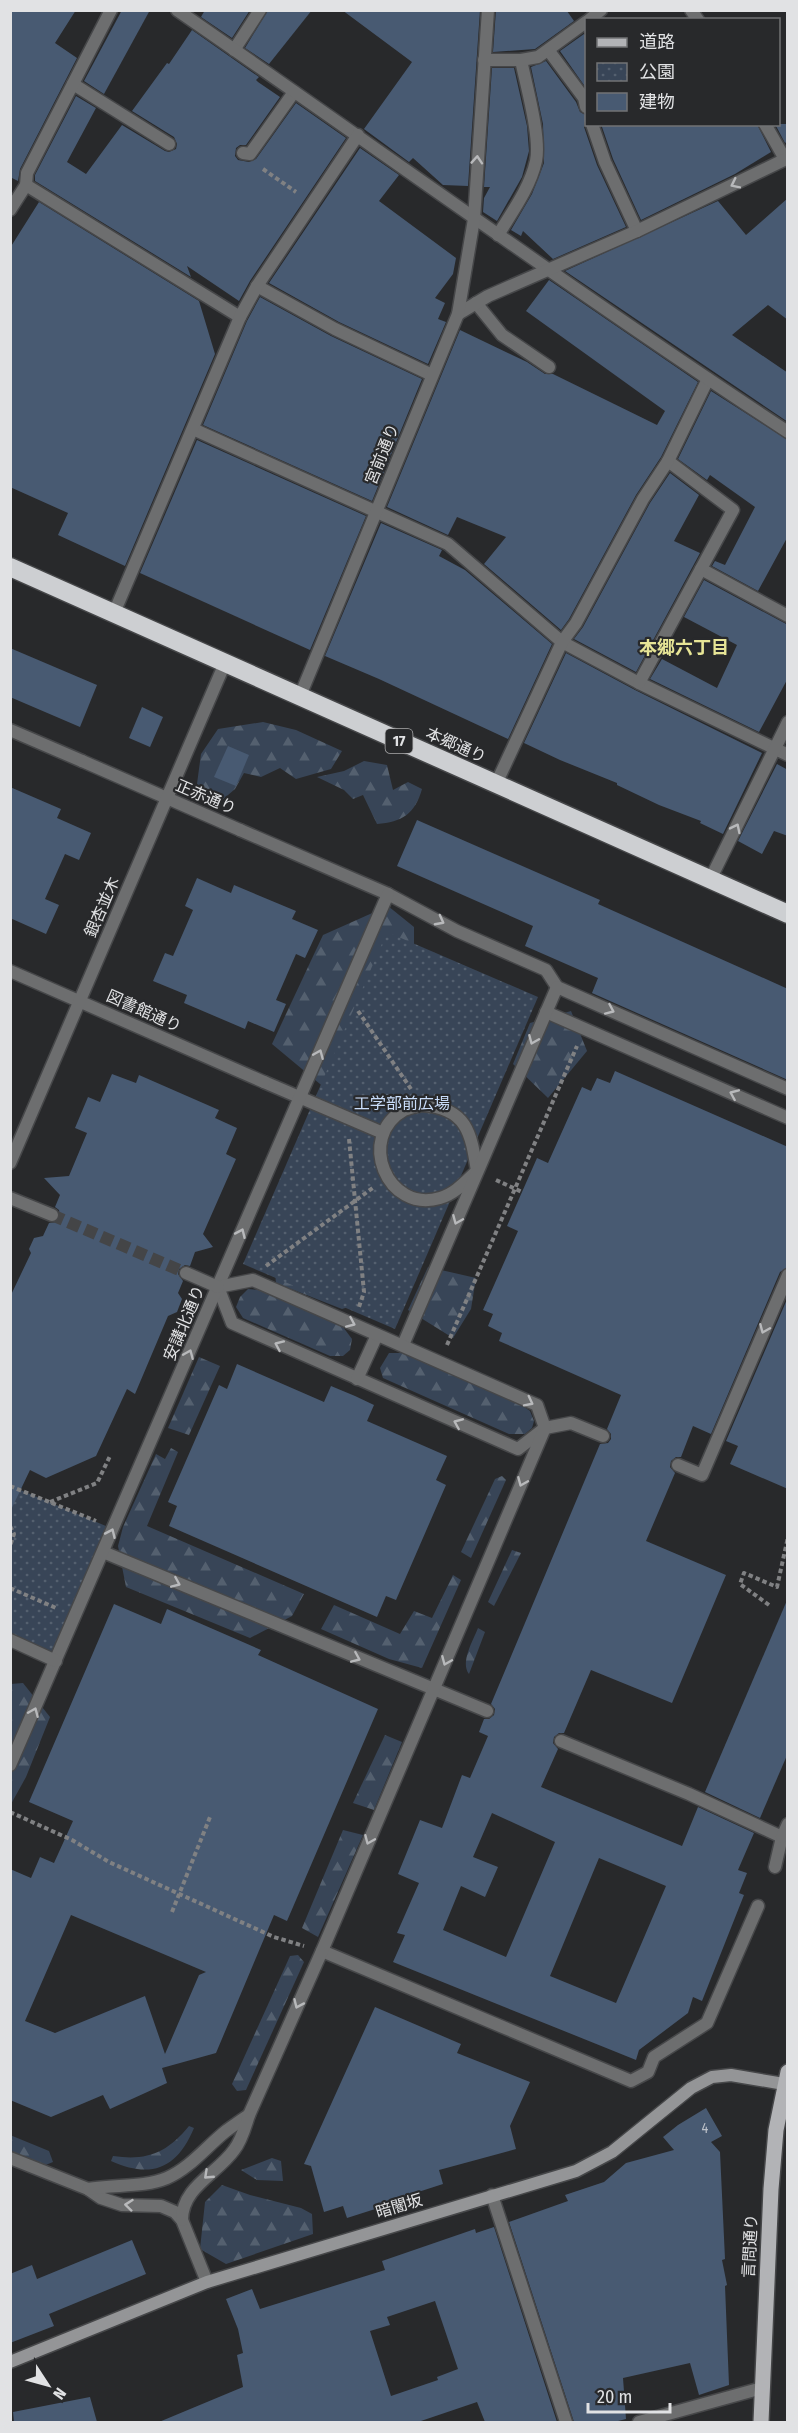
<svg xmlns="http://www.w3.org/2000/svg" width="798" height="2433" viewBox="0 0 798 2433" font-family="'Fira Sans Condensed','Noto Sans JP',sans-serif">
<style>
.forest{fill:url(#forest-firs)}
.park{fill:url(#park-dots)}
.building{fill:#485a72;fill-rule:evenodd}
.lines{fill:none;stroke-linecap:round;stroke-linejoin:round}
.street-tunnel{stroke:#444547;stroke-width:12;stroke-dasharray:12 6;stroke-linecap:butt}
.lane-casing{stroke:#464749;stroke-width:15}
.street-casing{stroke:#464749;stroke-width:15}
.secondary-casing{stroke:#464749;stroke-width:15}
.primary-casing{stroke:#464749;stroke-width:18}
.highway-casing{stroke:#464749;stroke-width:21}
.path{stroke:#808183;stroke-width:4;stroke-dasharray:4.5 3;stroke-linecap:butt}
.lane{stroke:#6d6e6f;stroke-width:12}
.street{stroke:#6d6e6f;stroke-width:12}
.secondary{stroke:#949597;stroke-width:12}
.primary{stroke:#b2b3b6;stroke-width:15}
.highway{stroke:#cdcfd2;stroke-width:18}
.path-bridge{stroke:#808183;stroke-width:4;stroke-dasharray:4.5 3;stroke-linecap:butt}
.oneway{stroke:#b8b9bb}
.labels{text-anchor:middle;dominant-baseline:central;stroke-width:4.5;stroke-linejoin:round;paint-order:stroke}
.number-label{font-size:14px;fill:#bbc0c8}
.shield{fill:#28292b;stroke:#aaaaac;stroke-width:1.5}
.shield-label{font-size:15px;font-weight:bold;fill:#e1e2e4}
.street-label{font-size:16px;fill:#e1e2e4;stroke:#28292b}
.park-label{font-size:16px;fill:#c9ddfa;stroke:#28292b}
.neighbourhood-label{font-size:18px;font-weight:bold;fill:#e7e596;stroke:#28292b}
</style>
<defs>
<pattern id="forest-firs" width="22" height="20" patternUnits="userSpaceOnUse" patternTransform="scale(1.5)"><rect width="22" height="20" fill="#384557"/><path d="M5 1l3.5 6h-7zM16 11l3.5 6h-7z" fill="#54606f"/></pattern>
<pattern id="park-dots" width="8" height="8" patternUnits="userSpaceOnUse" patternTransform="scale(1.5)"><rect width="8" height="8" fill="#384557"/><path d="M2 2h.1M6 6h.1" fill="none" stroke="#54606f" stroke-width="1.8" stroke-linecap="round"/></pattern>
</defs>
<rect width="100%" height="100%" fill="#28292b"/>
<g class="forest">
<path d="M263 722 296 730 342 751 331 769 296 779 280 768 261 777 244 773 235 789 221 801 212 798 197 784 201 754 218 729Z"/>
<path d="M364 761 387 765 393 790 408 782 422 789C415 814 402 822 377 824L363 795 353 799 344 790 317 777 344 771Z"/>
<path d="M388 906 414 927V968L326 1089 272 1044 323 935Z"/>
<path d="M571 1011 587 1051 548 1098 513 1064 530 1023Z"/>
<path d="M428 1267 476 1278 471 1309 453 1338 408 1310Z"/>
<path d="M275 1273 355 1305 342 1309 276 1283Z"/>
<path d="M248 1289 260 1290 343 1327 352 1339 350 1350 343 1356H330L243 1318 236 1307 240 1297Z"/>
<path d="M389 1353H403L523 1406 530 1411 534 1421 532 1428 525 1434H509L383 1378 380 1368Z"/>
<path d="M199 1357 220 1366 189 1435 168 1428Z"/>
<path d="M171 1448 178 1452 147 1526 304 1594 292 1616 250 1638 126 1587 118 1546 123 1527 156 1454 165 1459Z"/>
<path d="M502 1476 506 1480 471 1558 461 1552 495 1479Z"/>
<path d="M512 1550 521 1553 494 1606 488 1602Z"/>
<path d="M453 1575 461 1580 422 1668 389 1659 321 1629 334 1605 400 1634 414 1611 432 1618Z"/>
<path d="M478 1628 485 1632 469 1674C460 1662 473 1641 478 1628Z"/>
<path d="M23 1683 50 1717 26 1777 11 1804V1684Z"/>
<path d="M385 1735 402 1742 374 1810 353 1803Z"/>
<path d="M343 1830 363 1835 318 1937 302 1928Z"/>
<path d="M298 1955 304 1962 246 2090 237 2091 232 2084 290 1956Z"/>
<path d="M189 2126 194 2128C177 2169 151 2179 111 2161L113 2156C147 2161 167 2153 189 2126Z"/>
<path d="M10 2135 49 2151 53 2162 43 2166 11 2152Z"/>
<path d="M272 2158 281 2161 283 2181 257 2180 241 2170Z"/>
<path d="M222 2185 250 2195 301 2208 312 2214 313 2234 226 2264 200 2249 205 2202Z"/>
</g>
<g class="park">
<path d="M387 932 538 997 395 1329 243 1264Z"/>
<path d="M11 1486 113 1529 56 1661 11 1640Z"/>
</g>
<g class="building">
<path d="M10 10H76L55 43 77 58 20 169 18 181 10 177Z"/>
<path d="M122 10H150L104 94 84 81Z"/>
<path d="M205 10H250L232 38 201 17Z"/>
<path d="M268 10H312L269 64 245 48Z"/>
<path d="M342 10H480L468 186 443 185 413 158 409 162 364 129 412 62Z"/>
<path d="M496 10H561L567 11 574 21 535 49 493 52Z"/>
<path d="M192 30 259 77 256 80 258 82 280 97 246 145H240L236 148 235 156 238 160 249 162 256 159 296 103 346 138 250 281 239 301 187 266 191 277 35 181V175L76 96 96 108 67 162 86 174 122 125 165 151 169 152 176 149 177 144 174 137 132 111 167 63 169 64Z"/>
<path d="M584 34 586 37V88L560 51Z"/>
<path d="M546 61 576 102 580 112 586 115 584 127 597 165 626 227 553 259 523 231 521 236 511 230 532 194 544 163 543 124 531 67Z"/>
<path d="M492 68H514L527 126 529 151 522 177 497 221 483 212 484 198 490 187H484Z"/>
<path d="M601 124H757L771 152 735 174 641 220 613 159Z"/>
<path d="M775 124H788V141L785 143Z"/>
<path d="M360 148 399 175 379 201 456 258 453 274 435 298 445 303 438 319 446 322 428 364 339 322 269 283Z"/>
<path d="M788 198V320L768 305 732 335 788 373V422L565 271 718 201 746 235Z"/>
<path d="M39 202 199 301 215 354 125 566 58 535 68 513 10 487V248Z"/>
<path d="M549 280 698 382 661 457 636 495 569 619 561 630 484 564 506 537 457 517 448 535 387 507 460 330 527 362 545 374H553L657 425 665 411 526 311Z"/>
<path d="M260 297 331 336 422 379 372 501 203 425 247 321Z"/>
<path d="M711 391 788 440V536L758 591 712 566 715 561 725 565 755 507 710 475 707 480 678 459Z"/>
<path d="M197 440 366 516 310 650 140 573Z"/>
<path d="M670 473 699 495 674 541 700 553 636 672 574 639 583 627 650 503Z"/>
<path d="M381 523 442 550 439 556 465 570 552 644 508 739 379 679 325 656Z"/>
<path d="M704 580 788 625V678L759 732 650 679 662 659 717 688 737 645 684 617Z"/>
<path d="M10 648 97 685 80 727 10 697Z"/>
<path d="M566 653 635 690 762 753 723 834 700 823 701 821 659 805 617 785V783L560 760 524 743Z"/>
<path d="M142 707 163 717 150 747 129 738Z"/>
<path d="M228 746 249 755 236 786 214 777Z"/>
<path d="M777 764 788 770V836L774 831 762 854 738 841Z"/>
<path d="M10 787 61 809 57 818 91 833 79 860 65 854 45 899 59 905 46 934 10 918Z"/>
<path d="M417 820 600 900 598 904 788 989V1080L592 993 598 978 525 946 533 926 397 866Z"/>
<path d="M197 878 231 893 234 885 296 911 292 919 318 930 305 958 296 954 276 1000 286 1004 274 1032 248 1021 245 1029 184 1003 187 995 153 981 165 953 173 956 193 910 185 906Z"/>
<path d="M615 1071 788 1147V1267L780 1272 711 1434 693 1426 681 1457H676L671 1461 670 1467 675 1473 646 1541 726 1575 672 1703 591 1670 564 1733H559L554 1737 553 1743 558 1749 541 1787 682 1846 698 1807 754 1833 738 1870 747 1873 739 1893 744 1895 702 2001 693 1997 688 2013 639 2050 636 2060 393 1962 405 1935 397 1933 419 1883 398 1874 420 1820 442 1828 462 1775 470 1778 488 1736 479 1732 484 1719H489L494 1715 495 1709 491 1704 600 1444 608 1443 611 1439V1434L607 1429 621 1395 499 1341 502 1333 488 1326 493 1314 483 1310 518 1231 507 1226 537 1158 548 1163 582 1087 591 1091 597 1078 610 1083ZM492 1813 555 1842 506 1957 443 1930 461 1886 485 1897 498 1867 473 1857ZM599 1858 666 1886 616 2003 550 1976Z"/>
<path d="M112 1074 136 1083 139 1075 219 1110 215 1118 237 1128 226 1154 236 1159 203 1234 213 1247 195 1252 190 1266 185 1265 179 1269 178 1274 183 1281 178 1293 182 1299 177 1312 168 1316 135 1394 127 1389 96 1456 46 1478 30 1470 10 1512V1297L31 1253 29 1249 34 1238 43 1236 49 1223 57 1222 60 1218 59 1210 55 1207 60 1195 44 1178 69 1176 87 1133 75 1128 88 1097 100 1102Z"/>
<path d="M788 1297V1489L730 1464 738 1446 726 1441Z"/>
<path d="M237 1364 324 1402 331 1386 355 1396 374 1405 367 1421 447 1456 436 1480 446 1485 396 1600 386 1596 377 1617 169 1526 177 1506 168 1502 219 1385 227 1389Z"/>
<path d="M788 1598V1753L760 1818 705 1792Z"/>
<path d="M114 1604 161 1624 167 1609 261 1650 258 1655 378 1709 287 1921 274 1915 216 2053 162 2068 167 2083 110 2109 103 2095 51 2117 10 2100V1869L31 1878 40 1857 54 1863 73 1821 29 1802ZM71 1915 206 1972 199 1975 165 2054 145 1996 55 2033 25 2021Z"/>
<path d="M375 2007 461 2044 457 2053 530 2082 510 2126 516 2149 439 2170 443 2184 412 2194 413 2197 347 2218 343 2206 324 2212 311 2166 304 2164Z"/>
<path d="M706 2108 722 2136 711 2142 720 2152 725 2259 722 2260 727 2285 725 2286 729 2385 699 2395 690 2363 623 2378 626 2419 614 2422H574L509 2222 568 2201 565 2195 604 2182 626 2163 674 2150 663 2137 678 2125Z"/>
<path d="M494 2227 557 2422H485L477 2402 418 2422H159L243 2387 237 2355 243 2353 238 2329 226 2299 252 2289 260 2309 385 2270 382 2261 475 2229 476 2233ZM435 2301 458 2369 437 2377 438 2380 391 2396 370 2331 390 2325 387 2317Z"/>
<path d="M132 2240 146 2274 49 2314 54 2326 10 2343V2274L32 2265 37 2279Z"/>
<path d="M90 2397 97 2422H14L13 2412Z"/>
</g>
<g class="lines">
<path class="street-tunnel" d="M52 1215 186 1273"/>
<g class="lane-casing">
<g id="lane">
<path d="M691 10 698 20"/>
<path d="M234 50 260 10"/>
<path d="M549 51 584 98 586 107"/>
<path d="M73 84 169 144"/>
<path d="M592 124 605 162 637 231"/>
<path d="M765 124 785 159"/>
<path d="M243 153 250 154 294 92"/>
<path d="M498 235C512 212 530 188 536 161 541 137 526 85 521 60"/>
<path d="M257 286 335 329 432 375"/>
<path d="M476 303 502 335 549 367"/>
<path d="M193 429 448 544 562 642 639 683 788 755"/>
<path d="M701 569 788 616"/>
<path d="M639 683 733 510 668 461 708 379"/>
<path d="M10 730 82 761"/>
<path d="M240 830 388 894 457 931 546 970 557 987 788 1089"/>
<path d="M546 1012 788 1118"/>
<path d="M264 1082 383 1133"/>
<path d="M422 1105C467 1108 471 1133 477 1171 466 1181 455 1194 440 1198 387 1214 356 1137 404 1110 409 1108 416 1106 422 1105Z"/>
<path d="M218 1287 232 1323 518 1449 545 1428 571 1423 603 1436"/>
<path d="M403 1345 557 987"/>
<path d="M357 1379 377 1335"/>
<path d="M678 1465 702 1475 788 1275"/>
<path d="M103 1552 487 1711"/>
<path d="M561 1741 689 1794 782 1837 775 1867"/>
<path d="M10 1765 388 894"/>
<path d="M782 1837 788 1824"/>
<path d="M322 1951 631 2081 648 2072 654 2057 707 2023 758 1906"/>
<path d="M10 2158 88 2189 101 2198 122 2205 161 2206 175 2212 182 2220 207 2282"/>
<path d="M88 2189C114 2184 143 2188 167 2178 190 2168 206 2147 226 2131 233 2126 241 2120 249 2115"/>
<path d="M492 2195 566 2422"/>
<path d="M182 2220C182 2187 217 2174 234 2150 242 2140 245 2127 249 2115L322 1951 545 1428 537 1405 253 1280 218 1287"/>
</g>
</g>
<g class="street-casing">
<g id="street">
<path d="M177 10C381 151 581 296 788 432"/>
<path d="M589 20 601 10"/>
<path d="M484 60H521L538 57 586 22"/>
<path d="M26 185 240 317"/>
<path d="M10 210 26 185 27 173 111 10"/>
<path d="M458 314 488 296 637 231 788 158"/>
<path d="M114 613 240 317 257 286 358 135"/>
<path d="M300 696 458 314 474 219 488 10"/>
<path d="M82 761 240 830"/>
<path d="M496 784 562 642 576 623 643 499 668 461"/>
<path d="M710 880 788 722"/>
<path d="M10 971 264 1082"/>
<path d="M10 1163 225 663"/>
<path d="M10 1198 52 1215"/>
<path d="M186 1273 218 1287"/>
<path d="M10 1640 56 1661"/>
<path d="M639 2422 762 2388"/>
</g>
</g>
<g class="secondary-casing">
<path id="secondary" d="M10 2362 207 2282 576 2171 612 2152 691 2088 712 2077 731 2075 784 2084"/>
</g>
<g class="primary-casing">
<path id="primary" d="M761 2422 771 2189 776 2130 788 2072"/>
</g>
<g class="highway-casing">
<path id="highway" d="M10 567 788 914"/>
</g>
<g class="path">
<path d="M263 169 296 192"/>
<path d="M358 1011 411 1089"/>
<path d="M349 1139 364 1292 359 1307"/>
<path d="M496 1180 522 1192"/>
<path d="M266 1266 374 1187"/>
<path d="M447 1345 577 1046"/>
<path d="M10 1486 96 1521"/>
<path d="M50 1502 97 1483 110 1456"/>
<path d="M10 1526 14 1534 10 1546"/>
<path d="M10 1588 56 1608"/>
<path d="M769 1605 740 1584 744 1573 777 1587 788 1537"/>
<path d="M10 1812 72 1840 109 1862 274 1937 304 1946"/>
</g>
<use href="#lane" class="lane"/>
<use href="#street" class="street"/>
<use href="#secondary" class="secondary"/>
<use href="#primary" class="primary"/>
<use href="#highway" class="highway"/>
<path class="path-bridge" d="M172 1912 210 1817"/>
</g>
<defs><path id="oneway-chevron" d="M-2-3.5L2.5 0L-2 3.5" fill="none" stroke-width="1.6" stroke-linecap="round" stroke-linejoin="round" transform="scale(1.5)"/></defs>
<g class="oneway">
<use href="#oneway-chevron" transform="translate(477 160) rotate(-86)"/>
<use href="#oneway-chevron" transform="translate(735 184) rotate(154)"/>
<use href="#oneway-chevron" transform="translate(736 828) rotate(-64)"/>
<use href="#oneway-chevron" transform="translate(440 921) rotate(28)"/>
<use href="#oneway-chevron" transform="translate(610 1010) rotate(24)"/>
<use href="#oneway-chevron" transform="translate(533 1040) rotate(113)"/>
<use href="#oneway-chevron" transform="translate(319 1054) rotate(-67)"/>
<use href="#oneway-chevron" transform="translate(734 1094) rotate(-157)"/>
<use href="#oneway-chevron" transform="translate(457 1220) rotate(113)"/>
<use href="#oneway-chevron" transform="translate(241 1233) rotate(-66)"/>
<use href="#oneway-chevron" transform="translate(351 1323) rotate(24)"/>
<use href="#oneway-chevron" transform="translate(764 1329) rotate(113)"/>
<use href="#oneway-chevron" transform="translate(279 1345) rotate(-156)"/>
<use href="#oneway-chevron" transform="translate(189 1354) rotate(-67)"/>
<use href="#oneway-chevron" transform="translate(529 1402) rotate(27)"/>
<use href="#oneway-chevron" transform="translate(458 1423) rotate(-157)"/>
<use href="#oneway-chevron" transform="translate(522 1482) rotate(113)"/>
<use href="#oneway-chevron" transform="translate(111 1533) rotate(-66)"/>
<use href="#oneway-chevron" transform="translate(176 1583) rotate(23)"/>
<use href="#oneway-chevron" transform="translate(356 1658) rotate(23)"/>
<use href="#oneway-chevron" transform="translate(446 1661) rotate(113)"/>
<use href="#oneway-chevron" transform="translate(34 1712) rotate(-67)"/>
<use href="#oneway-chevron" transform="translate(369 1840) rotate(113)"/>
<use href="#oneway-chevron" transform="translate(298 2004) rotate(114)"/>
<use href="#oneway-chevron" transform="translate(208 2175) rotate(137)"/>
<use href="#oneway-chevron" transform="translate(129 2205) rotate(-174)"/>
</g>
<g class="labels">
<g class="number-label">
<text x="705" y="2128">4</text>
</g>
<rect class="shield" x="385.5" y="729" width="27" height="24" rx="4.5"/>
<g class="shield-label">
<text x="399" y="741">17</text>
</g>
<g class="street-label">
<text transform="translate(382 454) rotate(-68)">宮前通り</text>
<text transform="translate(456 745) rotate(24)">本郷通り</text>
<text transform="translate(206 797) rotate(23)">正赤通り</text>
<text transform="translate(102 907) rotate(-67)">銀杏並木</text>
<text transform="translate(144 1011) rotate(24)">図書館通り</text>
<text transform="translate(184 1323) rotate(-67)">安講北通り</text>
<text transform="translate(399 2206) rotate(-17)">暗闇坂</text>
<text transform="translate(750 2246) rotate(-87)">言問通り</text>
</g>
<g class="park-label">
<text x="402" y="1103">工学部前広場</text>
</g>
<g class="neighbourhood-label">
<text x="684" y="648">本郷六丁目</text>
</g>
</g>
<rect width="798" height="2433" fill="none" stroke="#e1e2e4" stroke-width="24"/>
<rect x="585" y="18" width="195" height="108" fill="#28292b" stroke="#727375" stroke-width="1.5"/>
<rect x="597" y="38" width="30" height="9" fill="#b2b3b6" stroke="#727375" stroke-width="1.5"/>
<text x="639" y="48" font-size="18" fill="#e1e2e4">道路</text>
<rect x="597" y="63" width="30" height="18" fill="url(#park-dots)" stroke="#727375" stroke-width="1.5"/>
<text x="639" y="78" font-size="18" fill="#e1e2e4">公園</text>
<rect x="597" y="93" width="30" height="18" fill="#485a72" stroke="#727375" stroke-width="1.5"/>
<text x="639" y="108" font-size="18" fill="#e1e2e4">建物</text>
<g transform="translate(48 2385) rotate(126)" stroke="#28292b" stroke-width="4.5" paint-order="stroke">
<path d="M0-4.5L10 22L0 15L-10 22Z" fill="#e1e2e4"/>
<text y="-9" font-size="16" font-weight="bold" text-anchor="middle" fill="#e1e2e4">N</text>
</g>
<path d="M588 2403v9h82v-9" fill="none" stroke="#e1e2e4" stroke-width="3"/>
<text x="597" y="2403" font-size="18" fill="#e1e2e4" stroke="#28292b" stroke-width="4.5" paint-order="stroke">20 m</text>
</svg>
